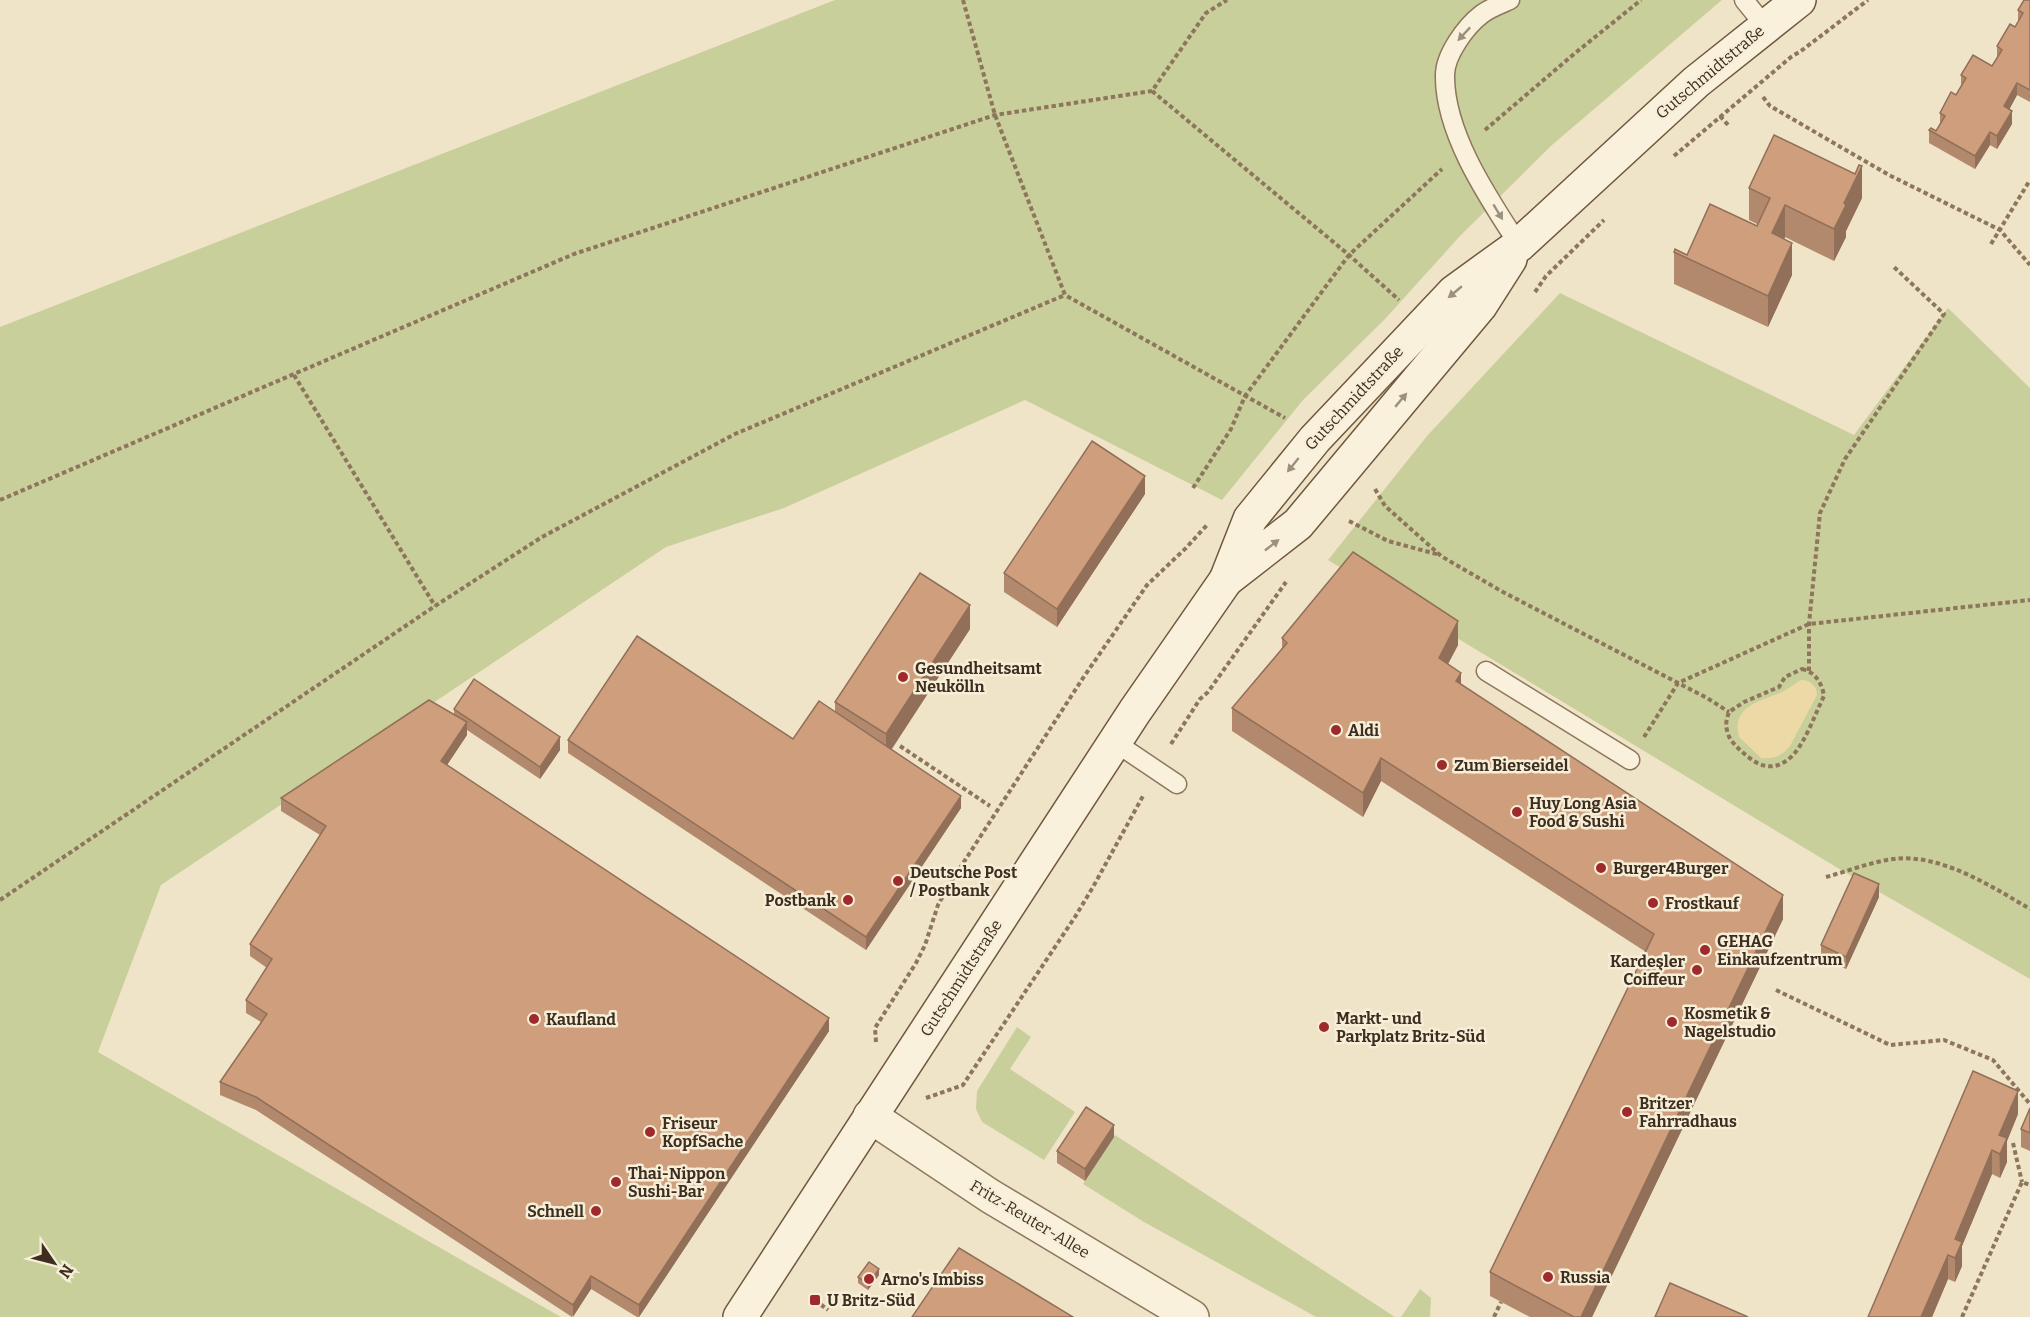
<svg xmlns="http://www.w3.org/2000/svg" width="2030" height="1317" viewBox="0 0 2030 1317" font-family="Bitter,serif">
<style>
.green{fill:#c9cf9b}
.sand{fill:#ecd9a5}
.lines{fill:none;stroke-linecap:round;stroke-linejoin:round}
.lane-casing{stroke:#8d765c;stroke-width:21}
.street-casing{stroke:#8d765c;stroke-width:36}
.secondary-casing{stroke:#6f573f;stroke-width:36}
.path{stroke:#8d765c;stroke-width:4;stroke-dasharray:4.5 3;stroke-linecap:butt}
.lane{stroke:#faf1dc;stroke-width:18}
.street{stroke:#faf1dc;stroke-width:33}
.secondary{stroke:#faf1dc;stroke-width:33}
.wall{fill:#b2896c}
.shaded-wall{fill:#916f58}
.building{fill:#cf9f7d;stroke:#916f58;stroke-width:1.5}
.oneway{fill:#9c907e}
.poi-dot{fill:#9e2a2b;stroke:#f7eed8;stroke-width:2}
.labels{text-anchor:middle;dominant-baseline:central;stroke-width:5;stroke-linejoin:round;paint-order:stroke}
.street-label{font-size:16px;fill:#3d2e20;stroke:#f7eed8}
.poi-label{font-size:16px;font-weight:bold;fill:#3d2e20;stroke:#f7eed8;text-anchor:start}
</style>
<rect width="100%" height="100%" fill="#f0e4c8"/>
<g class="green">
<path d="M835 0H1722L1552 145 1460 236 1385 319 1303 400 1222 500 1025 400 784 508 666 547 161 885 98 1052 561 1317H0V327Z"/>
<path d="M1560 293 1854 435 1948 308 2030 388V979L1836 867 1328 560 1427 436Z"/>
<path d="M1017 1027 1031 1037 1010 1069 1075 1112 1044 1160 982 1122 976 1109 977 1091Z"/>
<path d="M1115 1135 1395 1317H1316L1144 1222 1083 1184Z"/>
<path d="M1420 1289 1431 1298 1430 1317H1401Z"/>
</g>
<path class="sand" d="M1801 680C1810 680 1817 686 1817 695L1790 746C1782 756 1774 759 1761 758L1739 737C1730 701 1770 701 1789 688 1794 685 1796 682 1801 680Z"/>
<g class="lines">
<g class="lane-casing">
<g id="lane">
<path d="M1510 0C1501 4 1490 8 1482 14 1466 26 1445 55 1445 75 1444 133 1489 199 1519 245"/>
<path d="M1744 0 1765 26"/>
<path d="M1486 671 1630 760"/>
<path d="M1116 743 1177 784"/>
</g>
</g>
<g class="street-casing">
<path id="street" d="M870 1116 990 1196 1192 1317"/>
</g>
<g class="secondary-casing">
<g id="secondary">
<path d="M1226 580 1298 524 1480 306 1510 259"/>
<path d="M740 1317 1135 711 1226 580 1250 519 1315 439 1454 292 1519 245 1696 82 1799 0"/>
</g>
</g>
<g class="path">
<path d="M963 0 995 115 1065 295 1285 418"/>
<path d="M1152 91 1349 255 1399 300"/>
<path d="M1763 97 1770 106 1889 175 2000 230 2030 265"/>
<path d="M1720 116 1729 126"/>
<path d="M1485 130 1574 54 1641 0"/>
<path d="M1674 156 1791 57 1801 51 1868 0"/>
<path d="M1991 244 2030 180"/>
<path d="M1535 292 1546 276 1604 220"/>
<path d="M294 375 435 606"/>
<path d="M1193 488 1231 429 1245 396 1349 255 1442 169"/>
<path d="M1375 489 1385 506 1441 556 1501 591 1707 698 1729 712"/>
<path d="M0 500 574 254 995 115 1152 91 1206 13 1227 0"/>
<path d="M1349 521 1388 541 1440 555"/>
<path d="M1802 669C1815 672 1822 683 1824 696 1815 714 1805 744 1791 757 1771 775 1755 764 1739 749 1734 744 1728 738 1727 730 1725 724 1727 718 1729 712L1744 702 1779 687 1785 677Z"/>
<path d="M1809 671V624L1820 513 1845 459 1944 314 1894 267"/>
<path d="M1644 737 1678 683 1809 624 2030 600"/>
<path d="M1171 744 1200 699 1208 692 1286 582"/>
<path d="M900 746 990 806"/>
<path d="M1826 877C1848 871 1871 862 1893 859 1940 853 1991 886 2030 909"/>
<path d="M0 900 435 606 542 537 735 434 1065 295"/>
<path d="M1776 990 1890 1045 1944 1040 1993 1060 2030 1104"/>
<path d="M876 1042 875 1028 916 963 925 945 938 905 949 885 1083 678 1147 585 1186 548 1207 525"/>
<path d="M926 1098 963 1085 1075 917 1093 887 1143 796"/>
<path d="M2013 1143 2022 1182"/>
<path d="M815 1300 828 1310"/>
<path d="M1494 1317 1501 1302"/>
<path d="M1962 1317 2022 1182 2030 1185"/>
</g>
<use href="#lane" class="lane"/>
<use href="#street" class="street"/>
<use href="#secondary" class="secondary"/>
</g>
<g class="wall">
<path d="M2030 0V102L2017 95 2009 110 2012 124 1997 149 1990 145 1975 169 1929 143V130L1936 131 1940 125V113L1956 95 1961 87V75L1992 66 1997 58V46L2015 27 2018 22V10Z"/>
<path d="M1749 188 1862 198 1846 231V237L1834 261 1785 237 1784 239 1792 275 1768 327 1674 284V252L1687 255 1757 226V224L1749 220Z"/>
<path d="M1145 494 1057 627 1004 592V573Z"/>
<path d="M970 629 891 749 961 808 866 950 568 753V740L793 739 835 712V702Z"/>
<path d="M1282 638 1458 645 1448 664 1461 684 1783 919 1592 1317H1530L1490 1296V1272L1646 952 1381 781 1363 817 1232 731V708L1282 648Z"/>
<path d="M454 709 560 750 540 779 467 730V735L447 765 829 1031 639 1317H637L591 1289 572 1317 256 1110 220 1095V1082L261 1022 246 1013V1000L267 968 250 956V944L320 835 281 811V798L454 715Z"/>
<path d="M1879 897 1846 969 1821 958V945Z"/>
<path d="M2030 1108V1151L2021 1147V1129Z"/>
<path d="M2018 1114 2007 1141V1162L2000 1178 1992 1174 1962 1246V1266L1955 1282 1948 1279 1932 1317H1868Z"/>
<path d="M1114 1137 1085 1181 1057 1163V1151Z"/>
<path d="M879 1275 868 1290 858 1283V1277Z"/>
</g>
<g class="shaded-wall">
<path d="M2017 83V95L2004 119V106Z"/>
<path d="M2012 111V124L1997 149V136Z"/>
<path d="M1990 132V145L1975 169V156Z"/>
<path d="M1862 166V198L1846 231V237L1834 261V229L1844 203Z"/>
<path d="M1785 205V237L1772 265V233Z"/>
<path d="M1792 243V275L1768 327V296Z"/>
<path d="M1145 476V494L1057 627V609Z"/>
<path d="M970 605V629L886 758V734Z"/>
<path d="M1458 621V645L1439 681V658Z"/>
<path d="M1461 673V696L1456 681Z"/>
<path d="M467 722V735L441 774V761Z"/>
<path d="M560 737V750L540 779V767Z"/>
<path d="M1381 758V781L1363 817V793Z"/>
<path d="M961 796V808L866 950V937Z"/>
<path d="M1879 884V897L1846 969V957Z"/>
<path d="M1783 895V919L1592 1317H1581Z"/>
<path d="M829 1018V1031L639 1317V1305Z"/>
<path d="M2018 1091V1114L2007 1141V1162L2000 1178 1999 1135Z"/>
<path d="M1114 1125V1137L1085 1181V1169Z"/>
<path d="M1992 1150V1174L1962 1246V1266L1955 1282V1239Z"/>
<path d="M1948 1255V1279L1932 1317H1921Z"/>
<path d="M879 1269V1275L868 1290V1284Z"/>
<path d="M591 1276V1289L573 1317V1305Z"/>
</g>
<g class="building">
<path d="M2024 0H2030V90L2017 83 2004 106 2012 111 1997 136 1990 132 1975 156 1929 130 1931 128 1936 131 1945 116 1940 113 1951 92 1956 95 1966 78 1961 75 1973 55 1992 66 2002 50 1997 46 2010 24 2015 27 2023 13 2018 10Z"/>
<path d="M1774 135 1855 174 1859 165 1862 166 1844 203 1846 205 1834 229 1785 205 1772 233 1792 243 1768 296 1674 252 1675 249 1687 255 1710 204 1757 226 1770 198 1749 188Z"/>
<path d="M1092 441 1145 476 1057 609 1004 573Z"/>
<path d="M1353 552 1458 621 1439 658 1461 673 1456 681 1783 895 1581 1317H1574L1490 1272 1654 934 1381 758 1363 793 1232 708 1287 643 1282 638Z"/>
<path d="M920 573 970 605 886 734 835 702Z"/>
<path d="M637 636 793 739 819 701 961 796 866 937 568 740Z"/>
<path d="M474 679 560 737 540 767 454 709Z"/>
<path d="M429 700 467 722 441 761 829 1018 639 1305 591 1276 573 1305 256 1097 220 1082 267 1014 246 1000 272 959 250 944 326 826 281 798Z"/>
<path d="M1854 873 1879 884 1846 957 1821 945Z"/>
<path d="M1973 1071 2018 1091 1999 1135 2007 1138 2000 1154 1992 1150 1955 1239 1962 1242 1955 1258 1948 1255 1921 1317H1868Z"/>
<path d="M1086 1107 1114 1125 1085 1169 1057 1151Z"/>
<path d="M2030 1108V1133L2021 1129Z"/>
<path d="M959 1248 1073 1317H912Z"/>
<path d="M869 1262 879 1269 868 1284 858 1277Z"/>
<path d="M1670 1283 1748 1317H1655Z"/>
</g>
<defs><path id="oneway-solid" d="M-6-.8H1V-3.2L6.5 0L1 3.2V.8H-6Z" transform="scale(1.5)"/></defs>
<g class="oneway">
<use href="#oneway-solid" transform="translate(1464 34) rotate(133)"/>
<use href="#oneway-solid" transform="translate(1498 212) rotate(59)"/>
<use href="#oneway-solid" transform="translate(1455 292) rotate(140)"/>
<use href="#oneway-solid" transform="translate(1401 400) rotate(-50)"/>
<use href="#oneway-solid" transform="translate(1293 465) rotate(129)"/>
<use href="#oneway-solid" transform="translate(1272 545) rotate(-38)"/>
</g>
<g class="poi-dot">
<circle cx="903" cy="677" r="6"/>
<circle cx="1336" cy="730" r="6"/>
<circle cx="1442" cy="765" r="6"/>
<circle cx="1517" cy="812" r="6"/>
<circle cx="1601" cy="868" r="6"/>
<circle cx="898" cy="881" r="6"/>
<circle cx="848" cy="900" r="6"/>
<circle cx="1653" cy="903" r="6"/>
<circle cx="1705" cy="950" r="6"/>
<circle cx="1697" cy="970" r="6"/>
<circle cx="534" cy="1019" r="6"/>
<circle cx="1672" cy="1022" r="6"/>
<circle cx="1324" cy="1027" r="6"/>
<circle cx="1627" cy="1112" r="6"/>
<circle cx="650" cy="1132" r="6"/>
<circle cx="616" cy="1182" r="6"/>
<circle cx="596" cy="1211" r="6"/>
<circle cx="1548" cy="1277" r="6"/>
<circle cx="869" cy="1279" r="6"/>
<rect x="809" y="1294" width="12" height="12" rx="3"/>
</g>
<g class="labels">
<g class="street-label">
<text transform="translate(1710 72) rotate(-40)">Gutschmidtstraße</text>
<text transform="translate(1354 398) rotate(-47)">Gutschmidtstraße</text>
<text transform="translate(961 978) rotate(-57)">Gutschmidtstraße</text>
<text transform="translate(1030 1219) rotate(31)">Fritz-Reuter-Allee</text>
</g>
<g class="poi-label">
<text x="915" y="668">Gesundheitsamt<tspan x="915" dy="18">Neukölln</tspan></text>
<text x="1348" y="730">Aldi</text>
<text x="1454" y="765">Zum Bierseidel</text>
<text x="1529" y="803">Huy Long Asia<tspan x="1529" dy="18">Food &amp; Sushi</tspan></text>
<text x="1613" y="868">Burger4Burger</text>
<text x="910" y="872">Deutsche Post<tspan x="910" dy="18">/ Postbank</tspan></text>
<text x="836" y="900" text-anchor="end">Postbank</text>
<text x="1665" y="903">Frostkauf</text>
<text x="1717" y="941">GEHAG<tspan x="1717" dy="18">Einkaufzentrum</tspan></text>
<text x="1685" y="961" text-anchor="end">Kardeşler<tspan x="1685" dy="18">Coiffeur</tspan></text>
<text x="1684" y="1013">Kosmetik &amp;<tspan x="1684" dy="18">Nagelstudio</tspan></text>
<text x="1336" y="1018">Markt- und<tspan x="1336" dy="18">Parkplatz Britz-Süd</tspan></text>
<text x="546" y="1019">Kaufland</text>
<text x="1639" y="1103">Britzer<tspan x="1639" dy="18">Fahrradhaus</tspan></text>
<text x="662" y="1123">Friseur<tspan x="662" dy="18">KopfSache</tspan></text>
<text x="628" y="1173">Thai-Nippon<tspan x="628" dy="18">Sushi-Bar</tspan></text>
<text x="584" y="1211" text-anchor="end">Schnell</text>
<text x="1560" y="1277">Russia</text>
<text x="881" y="1279">Arno's Imbiss</text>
<text x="827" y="1300">U Britz-Süd</text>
</g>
</g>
<g transform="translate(54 1263) rotate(125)" stroke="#f7eed8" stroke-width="4.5" paint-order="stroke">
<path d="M0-4.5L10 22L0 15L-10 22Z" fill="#3d2e20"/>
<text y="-9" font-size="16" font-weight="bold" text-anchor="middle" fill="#3d2e20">N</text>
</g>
</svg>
